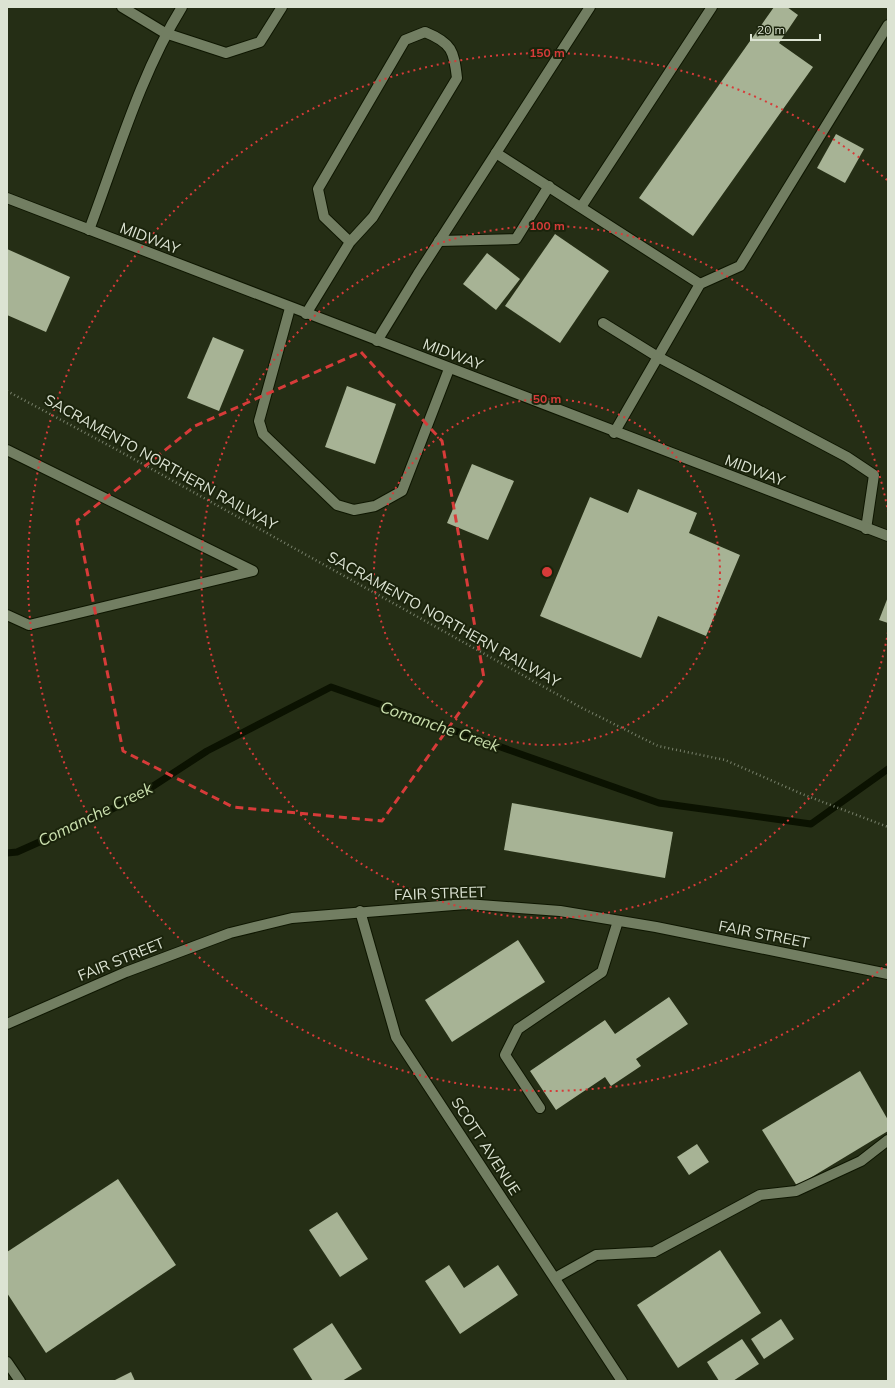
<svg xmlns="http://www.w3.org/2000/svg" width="895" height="1388" viewBox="0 0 895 1388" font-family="Mulish,sans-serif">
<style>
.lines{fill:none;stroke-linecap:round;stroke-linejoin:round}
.stream{stroke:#0b1201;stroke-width:7}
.building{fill:#a7b395}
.lane-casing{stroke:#0e1601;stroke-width:12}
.street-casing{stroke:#0e1601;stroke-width:12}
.secondary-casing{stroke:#0e1601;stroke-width:12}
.path{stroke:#78806b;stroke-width:2.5;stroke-dasharray:1 3;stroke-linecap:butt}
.lane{stroke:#727e62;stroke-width:10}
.street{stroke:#727e62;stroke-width:10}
.secondary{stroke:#727e62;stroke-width:10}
.marked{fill:none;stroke:#d73b39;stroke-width:3;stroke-dasharray:8 5;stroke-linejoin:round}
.ring{fill:none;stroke:#d73b39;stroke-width:2;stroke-dasharray:2 4}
.labels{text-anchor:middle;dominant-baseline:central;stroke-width:4;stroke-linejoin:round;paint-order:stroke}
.street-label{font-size:15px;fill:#dce3d3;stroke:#1b240c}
.water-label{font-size:16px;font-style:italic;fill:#cde2b0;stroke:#1b240c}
.centre{fill:#d73b39;stroke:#1b240c;stroke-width:2}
.ring-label{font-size:12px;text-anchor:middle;font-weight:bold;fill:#d73b39;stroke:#1b240c;stroke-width:4;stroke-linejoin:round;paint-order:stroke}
</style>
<rect width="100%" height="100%" fill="#252e15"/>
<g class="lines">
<path class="stream" d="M7 853 17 852 100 815 138 796 207 751 331 687 659 803 811 824 888 769"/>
</g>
<g class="building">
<path d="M774 7H787L798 15 779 43 813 67 693 236 639 198Z"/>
<path d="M836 134 864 149 845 183 817 168Z"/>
<path d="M555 234 609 271 560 343 505 306Z"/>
<path d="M7 249 70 277 46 332 7 315Z"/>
<path d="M487 253 520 279 496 310 463 284Z"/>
<path d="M213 337 244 350 219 411 187 398Z"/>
<path d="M347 386 396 404 375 464 325 447Z"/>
<path d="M472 464 514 481 488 540 447 523Z"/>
<path d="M638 489 697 513 689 533 740 555 706 636 658 616 641 658 540 616 590 497 628 513Z"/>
<path d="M888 597V623L879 620Z"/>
<path d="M512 803 673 832 665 878 504 850Z"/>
<path d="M518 940 545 982 452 1042 425 1000Z"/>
<path d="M669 997 688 1024 636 1059 641 1066 611 1086 605 1077 556 1110 530 1071 605 1020 615 1034Z"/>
<path d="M860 1071 888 1120V1131L797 1186 762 1130Z"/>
<path d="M697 1144 709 1162 689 1175 677 1157Z"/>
<path d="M118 1179 176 1265 46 1353 7 1293V1252Z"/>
<path d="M337 1212 368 1259 340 1277 309 1230Z"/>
<path d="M720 1250 761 1313 678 1368 637 1305Z"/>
<path d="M449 1265 464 1288 498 1265 518 1295 460 1334 425 1281Z"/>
<path d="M781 1319 794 1339 764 1359 751 1339Z"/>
<path d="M332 1323 362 1369 342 1381H313L293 1349Z"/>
<path d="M742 1339 759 1364 733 1381H719L707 1362Z"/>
<path d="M131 1372 135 1381H113Z"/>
</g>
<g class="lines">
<g class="lane-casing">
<g id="lane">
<path d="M122 7 165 33 226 53 260 42 282 7"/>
<path d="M496 153 700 284"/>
<path d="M581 207 712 7"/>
<path d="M89 230C117 156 140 75 182 7"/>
<path d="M439 241 516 239 549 186"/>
<path d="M290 308 259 421 263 434 337 505 354 510 375 506 402 491 449 369"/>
<path d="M306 314 350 242 373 217 457 78C454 51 452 43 425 32L405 40 318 189 324 217 350 242"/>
<path d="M603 323 658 357 847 457 874 475 866 529"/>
<path d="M377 341 418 274 590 7"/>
<path d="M614 433 700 284 740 266 888 25"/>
<path d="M7 450 253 571 29 625 7 615"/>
<path d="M540 1108 505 1055 518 1029 602 972 618 921"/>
<path d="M555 1278 596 1255 654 1252 760 1195 796 1191 861 1161 888 1140"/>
<path d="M7 1362 20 1381"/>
</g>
</g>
<g class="street-casing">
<g id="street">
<path d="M360 911 396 1037 622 1381"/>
<path d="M7 1024 126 972 230 933 292 918 466 904 560 911 656 927 888 974"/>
</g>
</g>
<g class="secondary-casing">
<path id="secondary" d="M7 198 888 536"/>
</g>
<path class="path" d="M7 391 121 452 580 707 658 746 725 760 802 794 888 827"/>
<use href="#lane" class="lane"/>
<use href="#street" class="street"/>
<use href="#secondary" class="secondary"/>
</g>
<path class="marked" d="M361 352 442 441 484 678 382 821 233 807 123 751 77 521 195 426Z"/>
<g class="ring">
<circle cx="547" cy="572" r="173"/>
<path d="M888 632A346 346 0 1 1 888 512"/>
<path d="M887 964A519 519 0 1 1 887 180"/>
</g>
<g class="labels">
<g class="street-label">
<text transform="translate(150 238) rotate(21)">MIDWAY</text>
<text transform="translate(453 354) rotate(21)">MIDWAY</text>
<text transform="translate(161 462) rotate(29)">SACRAMENTO NORTHERN RAILWAY</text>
<text transform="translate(755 470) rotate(21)">MIDWAY</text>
<text transform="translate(444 619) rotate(29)">SACRAMENTO NORTHERN RAILWAY</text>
<text transform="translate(440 893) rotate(-2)">FAIR STREET</text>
<text transform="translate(764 934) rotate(11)">FAIR STREET</text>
<text transform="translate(121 959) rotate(-22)">FAIR STREET</text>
<text transform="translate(486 1146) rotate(57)">SCOTT AVENUE</text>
</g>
<g class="water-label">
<text transform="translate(440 726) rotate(19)">Comanche Creek</text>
<text transform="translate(95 814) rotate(-26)">Comanche Creek</text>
</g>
</g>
<circle cx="547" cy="572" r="6" class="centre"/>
<g class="ring-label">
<text x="547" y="57">150 m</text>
<text x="547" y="230">100 m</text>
<text x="547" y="403">50 m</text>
</g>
<rect width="895" height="1388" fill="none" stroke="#dce3d3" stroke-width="16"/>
<path d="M751 34v6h69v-6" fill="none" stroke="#dce3d3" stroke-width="2"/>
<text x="757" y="34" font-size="12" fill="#dce3d3" stroke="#1b240c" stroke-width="3" paint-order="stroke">20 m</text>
</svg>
